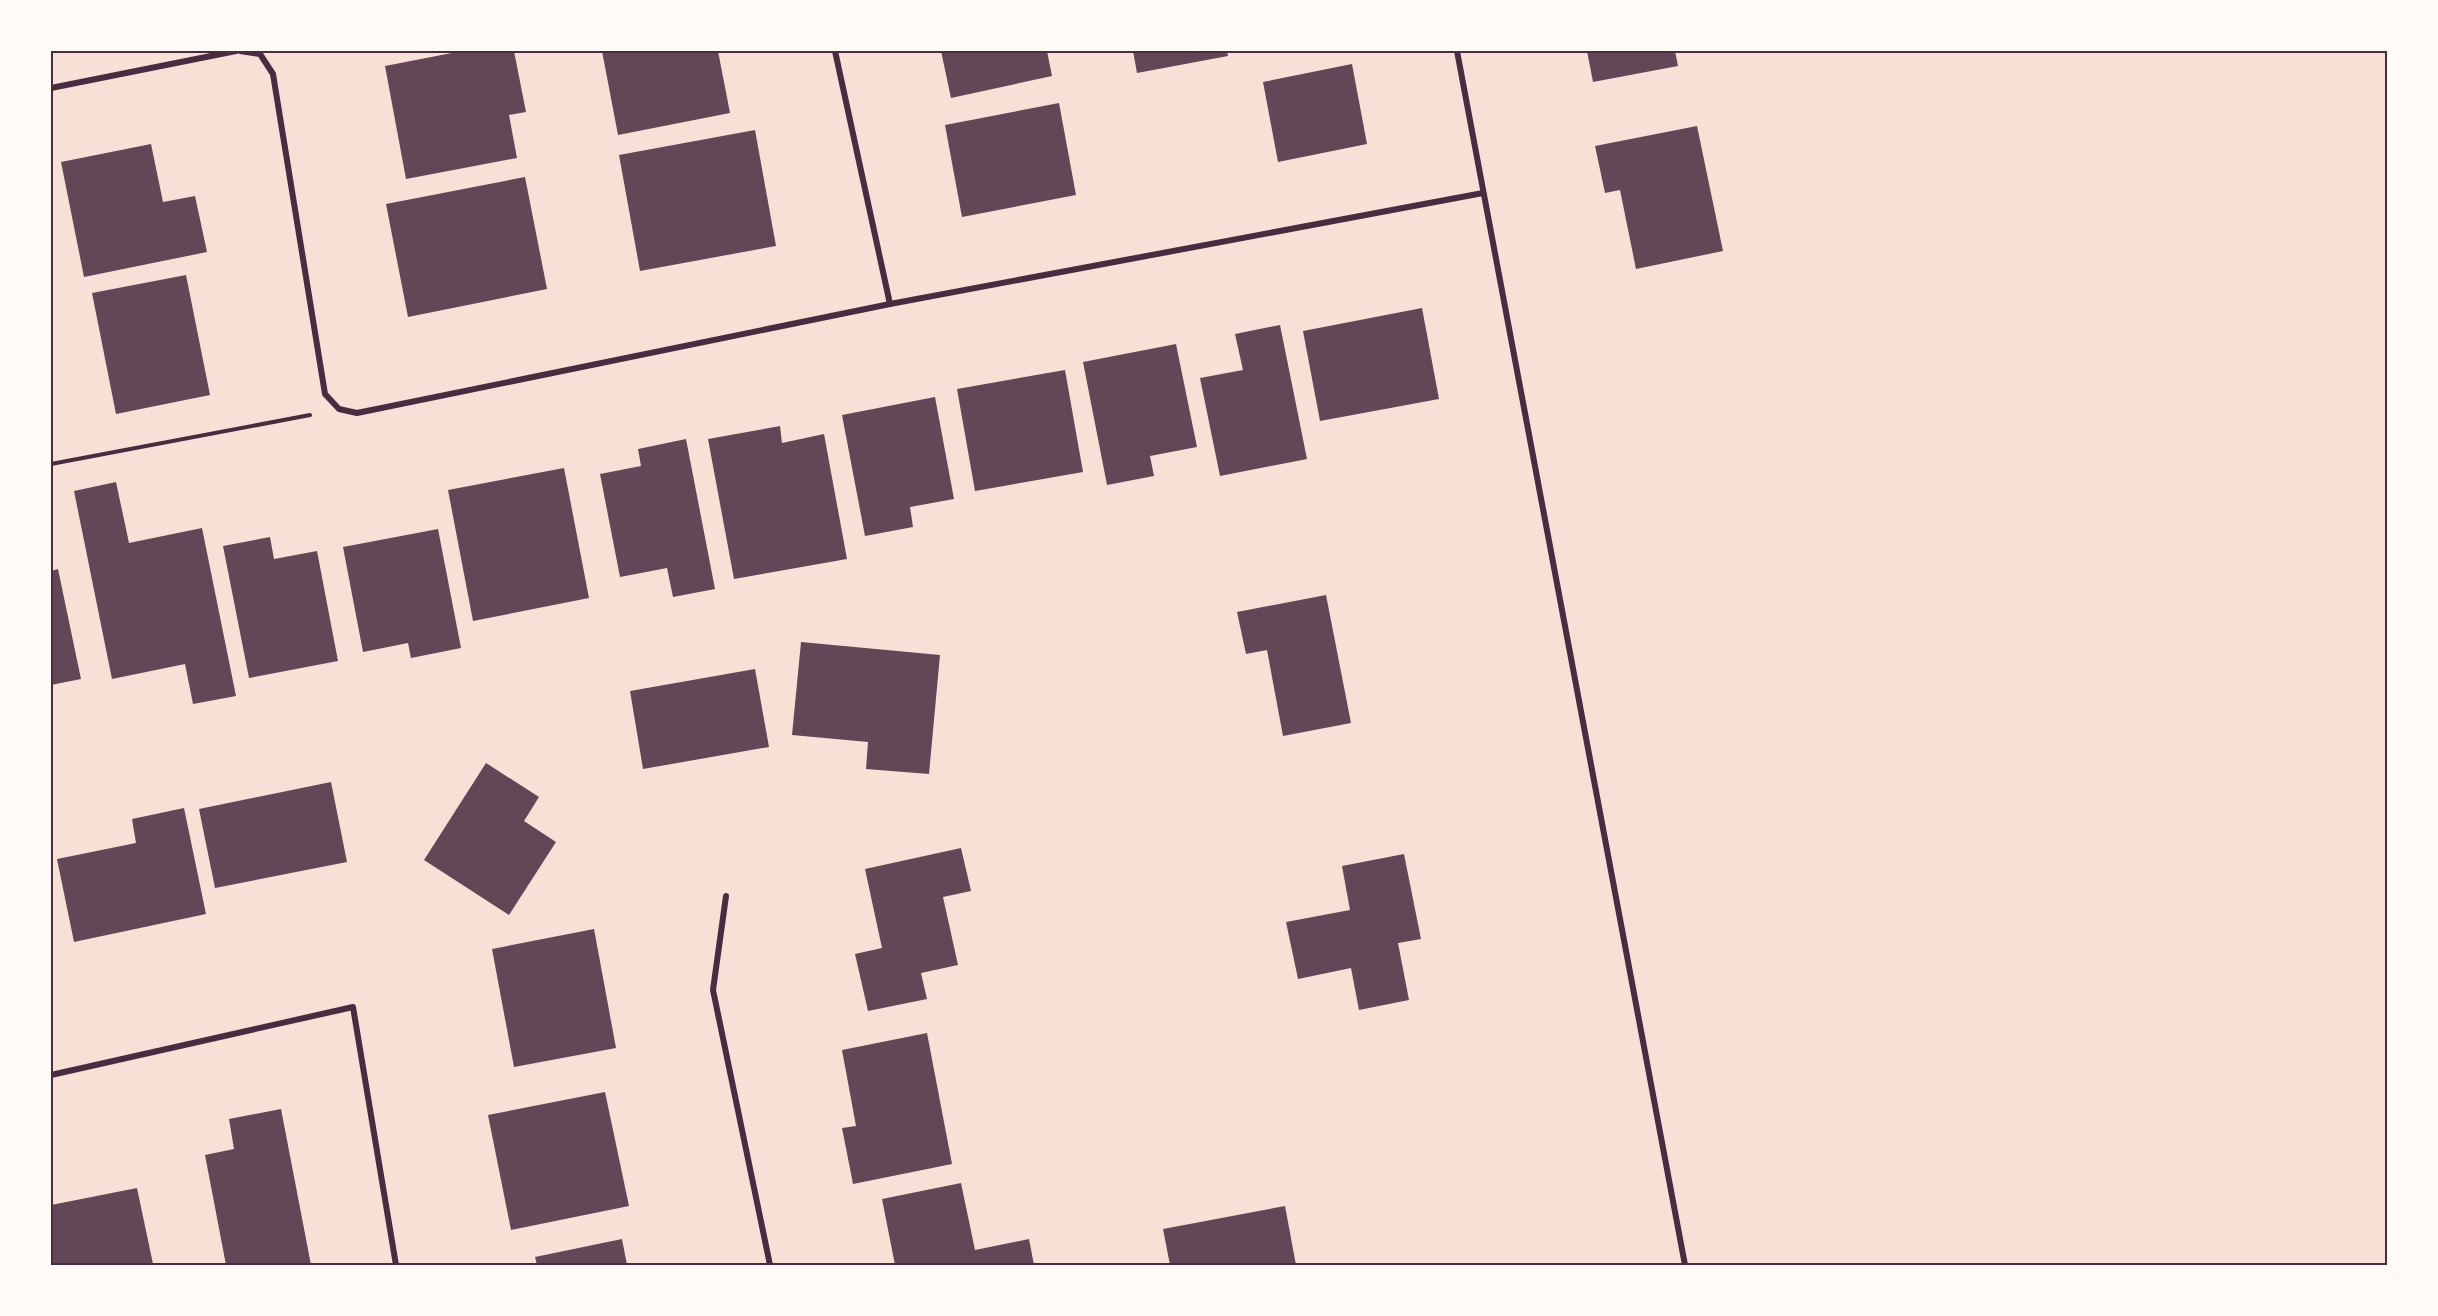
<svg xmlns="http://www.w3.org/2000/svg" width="2438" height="1316" viewBox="0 0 2438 1316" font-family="'Noto Sans',sans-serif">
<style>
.building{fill:#644757}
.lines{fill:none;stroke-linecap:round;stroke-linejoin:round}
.path{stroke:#4a2c40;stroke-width:4}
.minor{stroke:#4a2c40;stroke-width:6}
.neatline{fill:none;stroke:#4a2c40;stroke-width:2}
</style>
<rect width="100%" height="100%" fill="#f7e1d7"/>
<g class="building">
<path d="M462 51H514L526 112 509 115 517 158 406 179 385 66Z"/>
<path d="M602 51H718L730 113 618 135Z"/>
<path d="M941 51H1047L1052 76 951 98Z"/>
<path d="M1133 51H1227L1228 56 1137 73Z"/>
<path d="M1587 51H1675L1678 66 1593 82Z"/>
<path d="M1352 64 1367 144 1278 162 1263 82Z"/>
<path d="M1059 103 1076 195 962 217 945 125Z"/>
<path d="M1697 126 1723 251 1636 269 1620 190 1605 193 1595 146Z"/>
<path d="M755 130 776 246 640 271 619 155Z"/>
<path d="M151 144 163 202 195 196 207 252 84 277 61 162Z"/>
<path d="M525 177 547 289 408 317 386 204Z"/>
<path d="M186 275 210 395 116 414 92 293Z"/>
<path d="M1422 308 1439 399 1320 421 1303 331Z"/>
<path d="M1280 325 1307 459 1220 476 1200 378 1243 370 1235 334Z"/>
<path d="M1176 344 1197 447 1150 456 1154 476 1107 485 1083 362Z"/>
<path d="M1065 370 1083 472 975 491 957 389Z"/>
<path d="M935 397 954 499 910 507 913 527 865 536 842 415Z"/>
<path d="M780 426 782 443 824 434 847 559 734 579 708 439Z"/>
<path d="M686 439 715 589 673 597 667 568 620 577 600 474 641 466 638 449Z"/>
<path d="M564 468 589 598 473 621 448 490Z"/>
<path d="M116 482 129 543 202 528 236 696 193 704 185 664 112 679 74 491Z"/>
<path d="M438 529 461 648 411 658 408 643 363 652 343 547Z"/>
<path d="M270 537 274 559 317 551 338 661 249 678 223 546Z"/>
<path d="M58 569 81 679 51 685V571Z"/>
<path d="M1326 595 1351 723 1283 736 1267 650 1246 654 1237 612Z"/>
<path d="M801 642 940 655 929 774 866 769 868 742 792 735Z"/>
<path d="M755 669 769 747 643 769 630 691Z"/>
<path d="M486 763 539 797 524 821 556 842 509 915 424 860Z"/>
<path d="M331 782 347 862 215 888 199 809Z"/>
<path d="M184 808 206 914 74 942 57 859 136 843 132 819Z"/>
<path d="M961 848 971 891 943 897 958 965 921 973 927 999 868 1011 855 954 882 948 865 869Z"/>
<path d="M1404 854 1421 939 1398 943 1409 1000 1359 1010 1351 968 1298 979 1286 922 1350 910 1342 866Z"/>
<path d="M594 929 616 1048 514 1067 492 949Z"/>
<path d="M927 1033 952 1164 853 1184 842 1128 856 1126 842 1050Z"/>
<path d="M605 1092 629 1206 511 1230 488 1115Z"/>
<path d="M281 1109 311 1265H226L205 1155 234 1149 229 1119Z"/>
<path d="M961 1183 975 1250 1029 1239 1034 1265H895L882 1199Z"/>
<path d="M137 1188 153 1264 51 1265V1205Z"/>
<path d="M1285 1206 1296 1265H1170L1163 1229Z"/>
<path d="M622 1239 627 1265H537L535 1257Z"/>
</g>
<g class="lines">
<path class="path" d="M51 464 310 415"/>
<g class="minor">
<path d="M240 51 260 54 273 74 325 394 339 409 357 413 890 304 1483 193"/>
<path d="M835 51 890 304"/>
<path d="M1457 51 1685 1265"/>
<path d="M51 88 236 51"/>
<path d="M726 896 713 990 770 1265"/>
<path d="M51 1075 353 1007 396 1265"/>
</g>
</g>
<rect width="2438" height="1316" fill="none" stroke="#fffaf5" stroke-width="105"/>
<rect x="52" y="52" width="2334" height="1212" class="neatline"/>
</svg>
